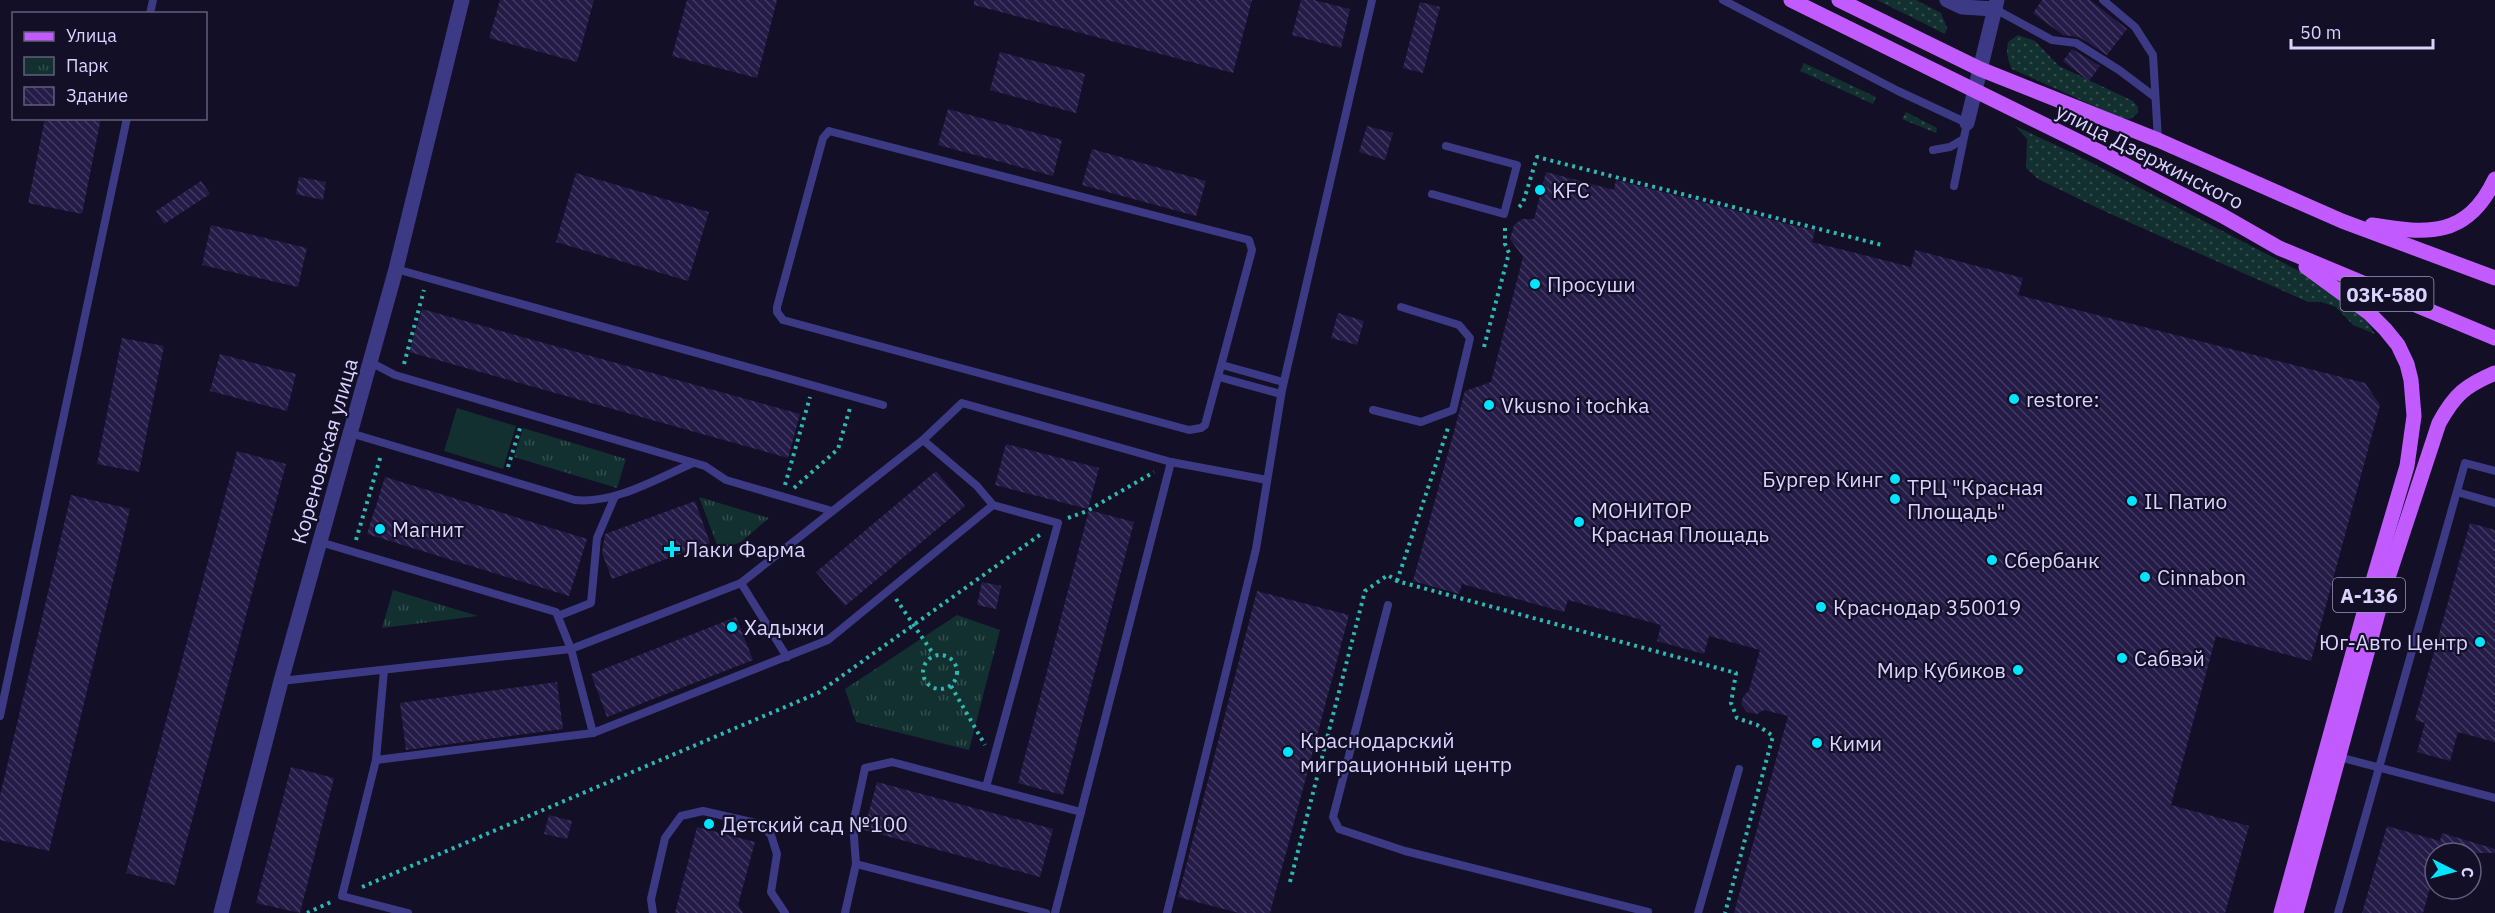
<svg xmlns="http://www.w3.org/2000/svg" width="2495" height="913" viewBox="0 0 2495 913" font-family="'IBM Plex Sans',sans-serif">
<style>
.grass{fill:url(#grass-dots)}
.park{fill:url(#park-tufts)}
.garden{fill:#12302f}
.building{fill:url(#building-back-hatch)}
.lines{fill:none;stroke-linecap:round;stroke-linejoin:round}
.path{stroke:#2fb8b0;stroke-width:4;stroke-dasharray:3 4.5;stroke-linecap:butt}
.lane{stroke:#3d3a85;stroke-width:8}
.street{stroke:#3d3a85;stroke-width:15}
.primary{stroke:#c25bff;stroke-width:15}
.poi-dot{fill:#00e5ff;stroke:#130f26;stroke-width:2}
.labels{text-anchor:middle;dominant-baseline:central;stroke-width:4.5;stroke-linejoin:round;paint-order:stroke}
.shield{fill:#130f26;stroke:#9e99be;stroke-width:1.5}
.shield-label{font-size:20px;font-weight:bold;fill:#d9d4ff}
.street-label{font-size:21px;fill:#d9d4ff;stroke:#130f26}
.poi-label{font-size:21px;fill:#d9d4ff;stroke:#130f26;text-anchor:start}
</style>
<defs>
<pattern id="grass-dots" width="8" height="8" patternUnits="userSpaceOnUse" patternTransform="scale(1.5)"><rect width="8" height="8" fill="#12302f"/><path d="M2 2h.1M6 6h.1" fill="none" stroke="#344d4e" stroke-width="1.8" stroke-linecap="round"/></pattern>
<pattern id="park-tufts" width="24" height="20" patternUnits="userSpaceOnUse" patternTransform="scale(1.5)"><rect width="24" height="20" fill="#12302f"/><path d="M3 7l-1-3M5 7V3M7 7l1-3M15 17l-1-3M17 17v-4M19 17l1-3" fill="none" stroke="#344d4e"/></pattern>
<pattern id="building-back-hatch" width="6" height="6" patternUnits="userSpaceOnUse" patternTransform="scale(1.5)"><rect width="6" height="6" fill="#241b47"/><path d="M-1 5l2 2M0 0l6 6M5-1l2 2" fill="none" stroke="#433b63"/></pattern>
</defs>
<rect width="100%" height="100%" fill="#130f26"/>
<g class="grass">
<path d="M1877 0H1916L1941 13 1947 28 1945 34Z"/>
<path d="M2018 35 2035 41 2059 66 2133 101 2138 107V113L2130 119 2121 118 2012 69C2007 59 2006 52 2008 42Z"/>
<path d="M1804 63 1876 97 1873 104 1800 71Z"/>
<path d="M1906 112 1937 128 1936 133 1902 119Z"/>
<path d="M2015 126 2075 154 2324 284C2343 298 2363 313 2375 334L2353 325 2336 307 2321 302H2308L2104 211 2038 179 2026 168 2027 139Z"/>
</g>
<g class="park">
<path d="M523 428 626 459 617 488 514 457Z"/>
<path d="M699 497 769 518 741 542 719 550Z"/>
<path d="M393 590 478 616 382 628Z"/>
<path d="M957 615 1000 630 969 750 856 722 845 689Z"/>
</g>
<path class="garden" d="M457 408 516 426 503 469 444 451Z"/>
<g class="building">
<path d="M500 0H594L577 62 489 38Z"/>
<path d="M687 0H777L757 78 672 56Z"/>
<path d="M974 0H1252L1233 73 974 5Z"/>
<path d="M1301 0H1314L1350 9 1341 48 1292 35Z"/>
<path d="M2042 0H2090L2127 29 2107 55 2079 37 2063 35 2033 13Z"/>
<path d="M1420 2 1440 7 1423 73 1403 68Z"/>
<path d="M2072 49 2100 66 2089 81 2063 61Z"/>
<path d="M1000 52 1085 74 1076 113 990 90Z"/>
<path d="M948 109 1062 140 1053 176 938 145Z"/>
<path d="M45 118H101L82 214 28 203Z"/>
<path d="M1367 126 1393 133 1385 160 1359 152Z"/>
<path d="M1092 149 1206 181 1196 216 1082 185Z"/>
<path d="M1546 172 1614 190 1616 180 1815 231 1812 242 1911 267 1915 250 2023 278 2018 295 2365 383 2380 405 2311 661 2216 636 2171 805 2249 826 2225 913H1734L1788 716 1764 710 1757 714 1747 712 1741 704 1743 697 1749 690 1760 650 1709 636 1704 654 1657 641 1661 625 1568 600 1564 612 1462 584 1459 594 1413 581 1465 391 1491 382 1523 257 1510 239 1514 225 1522 219H1534Z"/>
<path d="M576 173 709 212 688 281 556 242Z"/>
<path d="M299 177 326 182 323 200 296 194Z"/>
<path d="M201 181 210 194 164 224 156 211Z"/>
<path d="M211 225 307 248 298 287 202 265Z"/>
<path d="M422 309 800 414 788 458 409 352Z"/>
<path d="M1338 313 1364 321 1357 345 1331 338Z"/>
<path d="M122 338 164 346 139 472 97 464Z"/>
<path d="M220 354 296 374 287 411 210 391Z"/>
<path d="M1006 444 1099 468 1088 509 995 485Z"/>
<path d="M237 451 286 464 175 885 126 873Z"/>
<path d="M936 471 965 506 845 606 816 572Z"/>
<path d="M385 477 587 539 569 596 367 534Z"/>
<path d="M71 495 130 509 49 851 0 840V796Z"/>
<path d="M695 501 710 543 612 579 602 553 605 534Z"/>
<path d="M1089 510 1134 522 1063 795 1018 783Z"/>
<path d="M2470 523 2495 530V742L2458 732 2450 761 2417 752 2425 723 2415 720Z"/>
<path d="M982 582 1001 586 996 609 977 605Z"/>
<path d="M1257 591 1349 615 1270 913H1239L1178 897Z"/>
<path d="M736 617 753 660 607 717 591 674Z"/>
<path d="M557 682 563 729 406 750 400 703Z"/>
<path d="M291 767 334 778 300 913 256 903Z"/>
<path d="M877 782 1053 829 1040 877 864 830Z"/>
<path d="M549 815 572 821 567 839 544 834Z"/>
<path d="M2387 826 2440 841 2442 833 2495 849V853H2435V870L2423 913H2362Z"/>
<path d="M697 827 755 842 738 905 743 913H675Z"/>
</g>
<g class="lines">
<g class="path">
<path d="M1519 207 1523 203 1537 157 1882 245"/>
<path d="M1484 347 1509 253 1505 244V227"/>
<path d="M404 364 424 290"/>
<path d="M508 467 521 425"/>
<path d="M785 485 810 397"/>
<path d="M794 488 838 449 850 408"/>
<path d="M1068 518 1087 511 1154 472"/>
<path d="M356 540 381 455"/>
<path d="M1397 581 1449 425"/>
<path d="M896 599 934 655"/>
<circle cx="940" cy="672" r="17"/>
<path d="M951 686 985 745"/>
<path d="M1290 882 1365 591 1388 575 1397 581 1736 673 1731 703 1737 718 1757 725 1773 736 1725 913"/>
<path d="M362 887 818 693 1041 534"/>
<path d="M307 913 331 902"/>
</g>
<g class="lane">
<path d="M1723 0 1898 91 1967 123 1954 186"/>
<path d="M2103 0 2135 27 2153 55 2158 140"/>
<path d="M1995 9 2052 40 2076 43 2119 70 2155 97"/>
<path d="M150 14 153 0"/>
<path d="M829 131 1249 240 1252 250 1205 425 1201 428 1189 430 783 320 777 312V307L823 138Z"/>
<path d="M1933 150 1950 147 1962 140"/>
<path d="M1432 194 1504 214 1517 165 1446 146"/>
<path d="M396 269 883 405"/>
<path d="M370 362 395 375 705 466 726 480 832 511"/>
<path d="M1222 365 1283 382"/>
<path d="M1219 377 1281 394"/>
<path d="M1373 410 1421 422 1453 410 1470 338 1459 325 1401 307"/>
<path d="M350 433 575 500C615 504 656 479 693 463"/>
<path d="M923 440 977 486 993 505"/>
<path d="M2457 492 2495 503"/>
<path d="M320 542 556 612 571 649 593 733"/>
<path d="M741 583 787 657"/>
<path d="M1388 605 1333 817 1339 829 1405 851 1648 912"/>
<path d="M558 616 591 603 597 538 615 496"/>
<path d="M384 670 376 760 342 896 408 913"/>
<path d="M281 681 571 649 741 583 923 440 962 403 1171 462 1267 480"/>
<path d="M0 716 127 118"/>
<path d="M2339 757 2495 798"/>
<path d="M376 760 593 733 828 640 993 505 1058 523 986 787 892 762 865 768 853 824 856 864 845 913"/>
<path d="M986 787 1081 812"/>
<path d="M856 864 1046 913"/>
<path d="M653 913 651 899 665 838 681 816 703 811 760 824 771 835 777 854 771 892 785 913"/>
<path d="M1055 913 1171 462"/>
<path d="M1167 913 1256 549 1282 390 1372 0"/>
<path d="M1698 913 1739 769"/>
<path d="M2338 913 2465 463 2495 471"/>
</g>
<g class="street">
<path d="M1947 0 1962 7 1995 9"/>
<path d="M1967 123 1997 0"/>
<path d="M221 913 281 681 396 269 462 0"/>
</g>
<g class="primary">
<path d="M1791 0 2102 153 2223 216 2279 248 2495 338"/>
<path d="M1839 0 1980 69 2158 140 2342 221 2495 278"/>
<path d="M2372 225C2428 234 2467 238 2495 179"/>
<path d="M2281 913 2372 584 2407 466 2414 416 2411 380 2407 364 2398 345 2385 329 2369 313 2306 267"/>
<path d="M2296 913 2385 587 2439 423C2455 394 2465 386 2495 373"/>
</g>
</g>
<g class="poi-dot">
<circle cx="1540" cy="190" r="6"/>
<circle cx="1535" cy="284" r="6"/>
<circle cx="2014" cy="399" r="6"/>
<circle cx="1489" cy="405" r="6"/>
<circle cx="1895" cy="479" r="6"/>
<circle cx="1895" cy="499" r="6"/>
<circle cx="2132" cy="501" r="6"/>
<circle cx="1579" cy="522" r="6"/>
<circle cx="380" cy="529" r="6"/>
<path d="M669 540h6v6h6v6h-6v6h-6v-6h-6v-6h6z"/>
<circle cx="1992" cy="560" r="6"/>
<circle cx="2145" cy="577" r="6"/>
<circle cx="1821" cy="607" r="6"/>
<circle cx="732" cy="627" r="6"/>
<circle cx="2480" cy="642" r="6"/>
<circle cx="2122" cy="658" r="6"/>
<circle cx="2018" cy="670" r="6"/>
<circle cx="1817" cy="743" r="6"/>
<circle cx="1288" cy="752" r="6"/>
<circle cx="709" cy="824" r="6"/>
</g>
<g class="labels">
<g class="shield">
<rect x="2340.5" y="277" width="93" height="34" rx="4.5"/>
<rect x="2333" y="578" width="72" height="34" rx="4.5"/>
</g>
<g class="shield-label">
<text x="2387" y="294">03К-580</text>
<text x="2369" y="595">А-136</text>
</g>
<g class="street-label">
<text transform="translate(2150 156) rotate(27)">улица Дзержинского</text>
<text transform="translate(324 451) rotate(-74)">Кореновская улица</text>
</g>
<g class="poi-label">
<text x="1552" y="190">KFC</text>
<text x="1547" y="284">Просуши</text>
<text x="2026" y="399">restore:</text>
<text x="1501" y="405">Vkusno i tochka</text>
<text x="1883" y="479" text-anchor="end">Бургер Кинг</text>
<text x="1907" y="487">ТРЦ "Красная<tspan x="1907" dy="24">Площадь"</tspan></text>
<text x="2144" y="501">IL Патио</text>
<text x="1591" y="510">МОНИТОР<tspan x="1591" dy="24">Красная Площадь</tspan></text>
<text x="392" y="529">Магнит</text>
<text x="684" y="549">Лаки Фарма</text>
<text x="2004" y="560">Сбербанк</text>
<text x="2157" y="577">Cinnabon</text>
<text x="1833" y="607">Краснодар 350019</text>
<text x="744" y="627">Хадыжи</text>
<text x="2468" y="642" text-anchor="end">Юг-Авто Центр</text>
<text x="2134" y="658">Сабвэй</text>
<text x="2006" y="670" text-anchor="end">Мир Кубиков</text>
<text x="1300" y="740">Краснодарский<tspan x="1300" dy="24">миграционный центр</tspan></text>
<text x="1829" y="743">Кими</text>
<text x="721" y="824">Детский сад №100</text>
</g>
</g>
<rect x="12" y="12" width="195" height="108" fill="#130f26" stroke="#625e7d" stroke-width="1.5"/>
<rect x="24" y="32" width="30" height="9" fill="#c25bff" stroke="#625e7d" stroke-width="1.5"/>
<text x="66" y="42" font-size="18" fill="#d9d4ff">Улица</text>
<rect x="24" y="57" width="30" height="18" fill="url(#park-tufts)" stroke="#625e7d" stroke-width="1.5"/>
<text x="66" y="72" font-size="18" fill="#d9d4ff">Парк</text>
<rect x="24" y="87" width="30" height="18" fill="url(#building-back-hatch)" stroke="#625e7d" stroke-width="1.5"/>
<text x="66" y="102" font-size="18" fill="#d9d4ff">Здание</text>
<g transform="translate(2453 871) rotate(96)"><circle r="28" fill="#130f26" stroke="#625e7d" stroke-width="1.5"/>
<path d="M0-4.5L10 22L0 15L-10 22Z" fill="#00e5ff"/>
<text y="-9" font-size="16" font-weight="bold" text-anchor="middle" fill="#d9d4ff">С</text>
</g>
<path d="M2291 39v9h142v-9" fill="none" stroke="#d9d4ff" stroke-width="3"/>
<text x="2300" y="39" font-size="18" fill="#d9d4ff" stroke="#130f26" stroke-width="4.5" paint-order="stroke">50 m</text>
</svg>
